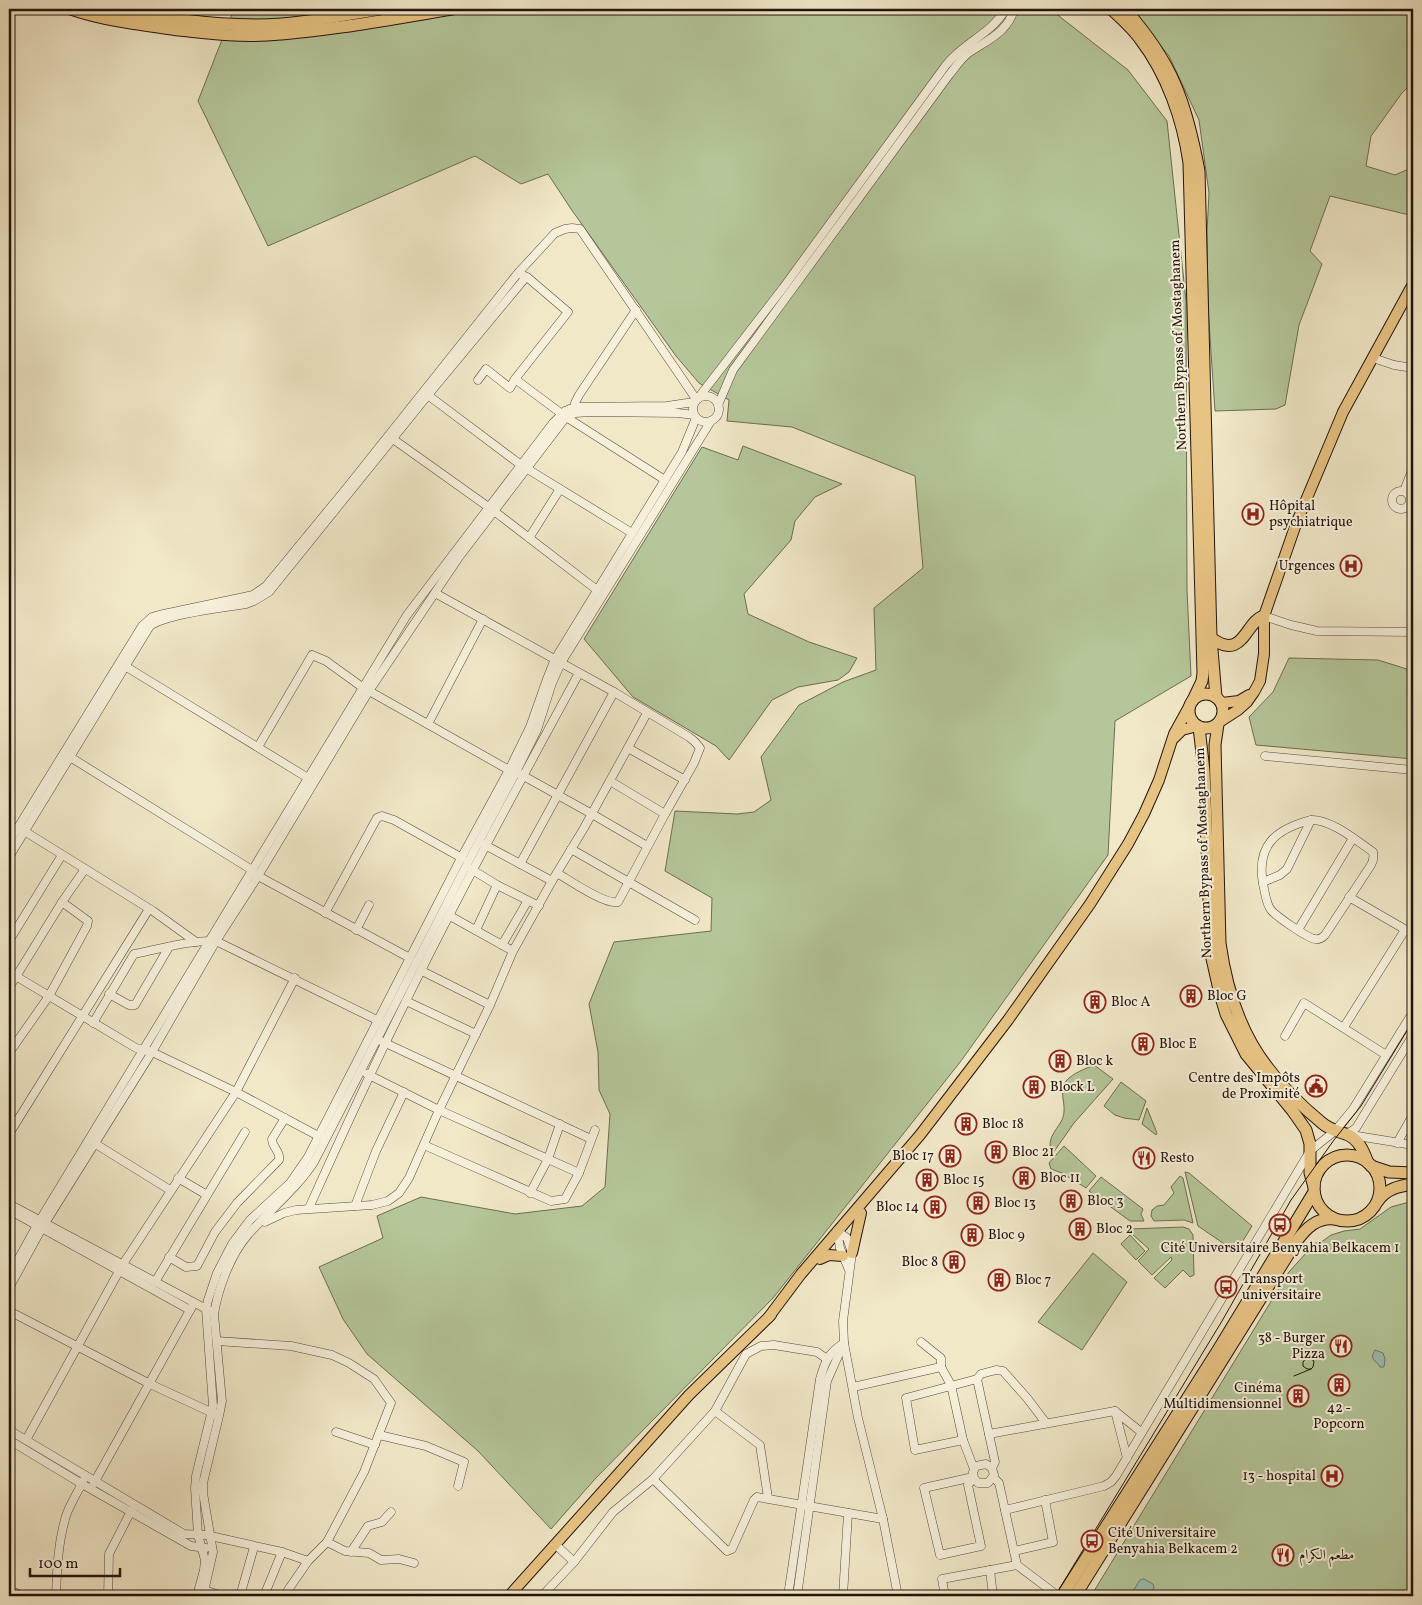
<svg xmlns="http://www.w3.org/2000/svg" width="1422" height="1605" viewBox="0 0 1422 1605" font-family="Vollkorn,Amiri,serif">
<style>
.green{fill:#b5c79a;stroke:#6c6d52}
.water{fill:#9bc0b2;stroke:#6b7b6f}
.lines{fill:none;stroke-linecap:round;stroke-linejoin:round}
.minor-casing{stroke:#57483a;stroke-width:9}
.major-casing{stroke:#24130b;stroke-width:12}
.highway-casing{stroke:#24130b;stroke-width:13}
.minor{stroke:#f6f0db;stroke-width:8}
.major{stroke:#e8c484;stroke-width:10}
.highway{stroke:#e8c484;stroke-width:11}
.tram{stroke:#24130b;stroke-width:1}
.labels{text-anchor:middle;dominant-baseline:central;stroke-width:4;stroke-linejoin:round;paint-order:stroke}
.street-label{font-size:14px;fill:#24130b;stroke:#f6f0db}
.poi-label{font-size:14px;fill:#24130b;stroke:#f6f0db;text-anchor:start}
</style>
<rect width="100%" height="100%" fill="#f1e8c8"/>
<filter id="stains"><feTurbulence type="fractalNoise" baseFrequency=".004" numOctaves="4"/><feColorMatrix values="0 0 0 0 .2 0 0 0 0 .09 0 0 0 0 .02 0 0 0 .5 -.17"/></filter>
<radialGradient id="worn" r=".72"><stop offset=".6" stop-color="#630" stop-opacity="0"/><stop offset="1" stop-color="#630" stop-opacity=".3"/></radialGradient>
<g class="green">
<path d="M234 9H1050L1128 70 1167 121 1186 301 1187 590 1191 676 1115 721 1108 855 961 1061 773 1298 595 1479 551 1529 478 1451 367 1354 343 1319 319 1267 383 1238 377 1216 421 1197 515 1214 582 1206 605 1187 610 1114 599 1090 598 1052 589 1004 614 942 711 931 712 898 665 871 675 811 737 814 754 812 771 800 761 757 799 705 843 682 876 670 874 608 923 568 915 476 792 427 727 421 729 400 699 383 676 356 571 209 548 174 521 184 475 156 268 246 198 101Z"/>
<path d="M1131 9H1413V82L1402 93 1371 136 1366 166 1395 175 1413 167V214H1405L1330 196 1310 251 1322 264 1299 325 1285 405 1276 409 1215 411 1208 308 1207 232 1209 193 1199 120 1169 56Z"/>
<path d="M743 446 842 484 815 497 795 521 791 540 744 594 748 614 809 642 857 658 849 672 838 680 798 687 772 700 729 760 716 746 633 697 584 639 702 447 738 460Z"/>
<path d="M1289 658 1378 660 1410 670 1413 759 1256 745 1249 717 1273 692Z"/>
<path d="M1094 1065 1113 1079 1074 1123 1053 1153 1051 1152C1046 1133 1063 1127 1064 1112 1065 1101 1059 1091 1066 1081 1073 1073 1085 1069 1094 1065Z"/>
<path d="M1121 1082 1146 1101 1139 1120 1124 1118 1115 1115 1104 1106Z"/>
<path d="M1147 1108 1157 1133 1156 1135 1142 1124Z"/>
<path d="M1064 1146 1096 1176 1086 1188 1062 1173 1051 1169 1049 1163Z"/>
<path d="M1185 1172 1189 1173 1252 1226 1236 1252 1198 1226Z"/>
<path d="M1180 1176 1183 1178 1193 1223 1184 1220 1154 1221 1151 1216 1152 1210 1157 1206 1164 1205 1174 1193 1171 1187Z"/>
<path d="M1101 1177 1143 1209 1141 1214 1144 1221H1130L1089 1191Z"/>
<path d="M1413 1201V1596H1091L1289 1272 1315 1243H1320L1331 1235 1344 1231 1360 1229 1391 1207Z"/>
<path d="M1183 1227 1189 1229 1193 1235 1194 1275 1190 1277 1183 1270 1165 1288 1154 1278 1172 1260 1171 1257 1152 1275 1138 1261 1149 1249 1132 1234 1130 1229Z"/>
<path d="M1130 1235 1145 1251 1136 1260 1121 1244Z"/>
<path d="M1093 1253 1127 1282 1082 1350 1038 1322Z"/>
</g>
<g class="water">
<path d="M1375 1350 1383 1353 1385 1359 1384 1367H1380C1375 1358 1369 1361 1375 1350Z"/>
<path d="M1144 1579 1153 1584 1154 1588 1149 1596H1130L1140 1580Z"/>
</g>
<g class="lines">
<g class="minor-casing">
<g id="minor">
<path d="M1373 358 1394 365 1413 368"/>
<path d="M515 379 566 417 665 480"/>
<path d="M478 380 486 369 510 388 515 379 568 312 527 277 522 275"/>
<path d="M425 393 521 465 632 533"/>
<circle cx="706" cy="409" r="13"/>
<path d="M699 397 783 288 946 65C965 41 989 36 1006 9"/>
<path d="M718 405 733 370 949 75C955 68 960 60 967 54 985 41 1008 33 1014 9"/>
<path d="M575 411V403L579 395 636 310"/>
<path d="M393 439 494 511 597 590"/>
<path d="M1404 491 1413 468"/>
<circle cx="1401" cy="500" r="9"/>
<path d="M529 538 560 489"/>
<path d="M435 593 614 692 689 737 695 742 700 748 694 763 665 814 618 902C605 905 569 880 557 873"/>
<path d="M1264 616 1291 625 1317 631 1413 632"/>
<path d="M125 666 308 778"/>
<path d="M428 724 483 619"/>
<path d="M258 747 312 655 326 661 362 687 509 770"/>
<path d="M628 748 685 780"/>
<path d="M1265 756 1413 770"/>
<path d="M70 757 252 870 258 876 410 958"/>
<path d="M520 774 592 814 647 846"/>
<path d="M610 781 665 814"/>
<path d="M1311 820C1331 819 1357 841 1373 852 1374 857 1374 860 1371 865L1325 935C1322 938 1319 940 1315 939 1307 938 1276 916 1271 910 1266 904 1265 892 1263 884 1256 845 1276 829 1311 820Z"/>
<path d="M21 829 153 911 196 942"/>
<path d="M9 842 142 626 152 617 159 615 244 597 253 595 266 586 345 490 518 273 555 233 565 229 572 228 580 229 696 399"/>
<path d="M483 844 552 881"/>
<path d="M571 849 695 920"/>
<path d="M9 857 150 626C167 614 223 608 246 604L254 601 269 592 428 395 526 277"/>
<path d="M520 864 614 692"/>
<path d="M471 869 497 885 539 906"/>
<path d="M1263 882 1280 875 1287 869 1311 820"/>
<path d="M1349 897 1413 934"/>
<path d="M325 913 377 818 382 816 394 820 462 858"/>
<path d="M450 916 513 951"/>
<path d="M356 930 369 905"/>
<path d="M476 930 497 885"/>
<path d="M1298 930 1353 838"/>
<path d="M9 941 62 855"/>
<path d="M502 945 527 902"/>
<path d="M422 971 490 1005"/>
<path d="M9 972 136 1048 152 1052 236 1092 322 1138"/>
<path d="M9 988 62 902 85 869"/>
<path d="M109 994 129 1005H135L169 947"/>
<path d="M406 1001 476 1034"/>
<path d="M93 1023 134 954C161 949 189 940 216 941L381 1022"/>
<path d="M1344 1027 1405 930"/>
<path d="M1285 1036 1304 1003 1383 1053"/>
<path d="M381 1041 591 1139"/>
<path d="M9 1053 49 996 87 926 88 921 62 902"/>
<path d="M367 1074 439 1110 579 1173"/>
<path d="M9 1134 149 909"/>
<path d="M1347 1134 1356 1128 1413 1035"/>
<path d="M1351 1135 1413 1145"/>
<path d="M94 1143 170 1190"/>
<path d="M1397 1143 1413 1115"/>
<path d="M424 1145 551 1201 565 1199 579 1173 595 1130"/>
<path d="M178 1178 207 1195"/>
<path d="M530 1193 548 1159 560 1124"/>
<path d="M9 1204 210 1311"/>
<path d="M355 1206 376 1151 404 1092"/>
<path d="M309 1208C340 1139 371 1071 405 1003 460 891 520 782 579 673"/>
<path d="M9 1210 190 1310"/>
<path d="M265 1222 284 1213 296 1210 372 1205 388 1201 399 1193 409 1178 439 1110 490 1005 513 951 552 881 584 828 647 713"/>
<path d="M169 1257 186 1267 197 1266 215 1232 237 1203 279 1160C281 1151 272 1148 272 1139L285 1118"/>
<path d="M849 1270 840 1248 837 1231 847 1238 852 1253 843 1321 844 1343 858 1418 883 1519 898 1596"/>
<path d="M9 1276 40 1220 407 615 553 423 565 411 575 407 667 406 694 402"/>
<path d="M155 1282 245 1132"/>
<path d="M9 1288 42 1228 152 1052 216 941 258 876 369 691 459 557 566 417 575 413 591 412 678 413 694 415"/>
<path d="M9 1311 150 1384 215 1414"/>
<path d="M217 1341 291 1346 332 1355 349 1363 374 1379 391 1403 364 1472 327 1542 308 1561 284 1596"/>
<path d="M921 1342 941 1358V1367"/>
<path d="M977 1379 981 1374 996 1370 1003 1371 1027 1398 1046 1423"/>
<path d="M853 1387 941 1367 951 1385 963 1440 974 1469"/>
<path d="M715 1411 760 1445 768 1498"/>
<path d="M1115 1411 1127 1458"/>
<path d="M9 1430 184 1534 206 1535 282 1552 308 1561"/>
<path d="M336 1432 375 1445"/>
<path d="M989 1434 1115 1411 1141 1432"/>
<path d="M379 1435 426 1446 464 1462 458 1486"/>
<path d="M9 1440 82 1484 191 1546 206 1548"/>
<path d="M26 1440 123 1264 236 1092 295 978"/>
<path d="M963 1440 915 1450 906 1398 977 1379 995 1462 992 1468"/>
<path d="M973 1477 924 1488 940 1555 981 1546 968 1485 974 1478 973 1472 976 1466 986 1464 992 1468 994 1475 988 1483H978L974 1478"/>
<path d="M993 1477 999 1483 1017 1565 1058 1596"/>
<path d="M653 1479 727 1551 732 1549 754 1500 757 1497 883 1519"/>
<path d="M94 1483 194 1303"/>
<path d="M1005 1510 1104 1486 1111 1482 1116 1476 1310 1151 1335 1131 1353 1109 1413 1012"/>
<path d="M327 1542 345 1551 369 1553 381 1560 399 1559 414 1563"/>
<path d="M555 1544 574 1562"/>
<path d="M1014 1551 1053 1542 1045 1500"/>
<path d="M351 1552 368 1526 382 1522 391 1512"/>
<path d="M990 1570 993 1596"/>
<path d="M9 1590 23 1596"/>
<path d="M204 1590 223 1596"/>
<path d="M56 1596C57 1569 58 1542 66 1516 70 1504 78 1492 83 1481"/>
<path d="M108 1596 109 1554 131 1511"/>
<path d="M197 1596 204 1570 205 1560 198 1535 195 1488 196 1476 213 1406 206 1309 208 1300 217 1273 232 1244 250 1220 290 1183 308 1157 459 862 509 770 530 727 547 679 555 659 682 452 696 418"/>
<path d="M203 1596 213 1552 203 1493V1483L219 1416 222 1401 214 1314C218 1289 230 1256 247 1236 269 1210 295 1191 314 1162L466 866 516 772 537 730 552 683 561 663 711 421"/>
<path d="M240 1596 254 1547"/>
<path d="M264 1596 282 1552"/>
<path d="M542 1596 574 1562 613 1512 653 1479 715 1411 746 1354 761 1346 774 1345 817 1352 827 1359"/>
<path d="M788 1596 820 1379C825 1362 828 1353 844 1343"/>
<path d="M797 1596 827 1381 843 1345"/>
<path d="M843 1596 848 1513"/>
<path d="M945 1596 942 1579 1017 1565"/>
</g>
</g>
<g class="major-casing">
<g id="major">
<path d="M1222 703 1239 701 1249 695"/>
<path d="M1221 721 1238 710 1247 702 1254 692 1260 681 1264 654V616L1296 524 1343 412 1413 284"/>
<path d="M1174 738 1182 730 1197 726"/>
<path d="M852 1253 861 1213"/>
<path d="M820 1259 829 1255 843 1256"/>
<path d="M768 1318 801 1274 920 1135 1008 1020 1090 904 1128 844 1144 814 1159 780 1174 734 1190 705"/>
<path d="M509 1596 689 1395 771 1315"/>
</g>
</g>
<g class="highway-casing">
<g id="highway">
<path d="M71 9C106 21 143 25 179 30 208 33 238 37 267 35 329 31 391 19 452 9"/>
<path d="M109 9C158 17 207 25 257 25 299 25 341 15 382 9"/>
<path d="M1111 9C1121 18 1132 28 1140 39 1167 74 1183 120 1189 163L1203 673 1202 681 1193 700"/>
<path d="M1125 9C1172 62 1186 101 1199 171L1211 638 1216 697"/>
<path d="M1211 638C1244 662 1245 621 1264 616"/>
<circle cx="1206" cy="711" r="17"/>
<path d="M1218 724 1215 745 1220 943C1231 1023 1260 1072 1322 1123 1330 1130 1337 1131 1346 1134 1359 1139 1364 1152 1368 1163"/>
<path d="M1199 727 1204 771 1211 954 1220 994 1226 1014 1246 1054 1292 1110 1306 1130 1310 1144V1173L1314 1187"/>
<circle cx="1347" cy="1188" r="33"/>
<path d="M1371 1166 1389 1172 1413 1173"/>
<path d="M1378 1201C1386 1189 1399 1186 1413 1184"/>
<path d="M1062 1596 1218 1350 1314 1192"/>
<path d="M1075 1596 1296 1242C1306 1228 1317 1217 1335 1219"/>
</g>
</g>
<use href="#minor" class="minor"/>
<use href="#major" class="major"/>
<use href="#highway" class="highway"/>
<g class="tram">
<path d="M1294 1376 1311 1369 1313 1367 1314 1361 1310 1358H1306L1303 1362V1366L1307 1369H1311"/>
<path d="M1055 1596 1222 1321 1291 1200 1334 1140 1361 1106 1413 1021"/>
</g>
</g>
<defs>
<g id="hospital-ring" transform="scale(1.125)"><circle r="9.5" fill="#f6f0db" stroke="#8f2418" stroke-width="1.5"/><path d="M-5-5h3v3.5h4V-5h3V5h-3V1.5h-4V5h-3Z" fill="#8f2418"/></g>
<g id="building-ring" transform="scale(1.125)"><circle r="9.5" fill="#f6f0db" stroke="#8f2418" stroke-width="1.5"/><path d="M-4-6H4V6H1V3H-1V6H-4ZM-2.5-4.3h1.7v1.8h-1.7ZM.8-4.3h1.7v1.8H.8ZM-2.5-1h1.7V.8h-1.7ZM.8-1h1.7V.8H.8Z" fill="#8f2418"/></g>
<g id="civic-ring" transform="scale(1.125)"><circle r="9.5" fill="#f6f0db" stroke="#8f2418" stroke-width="1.5"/><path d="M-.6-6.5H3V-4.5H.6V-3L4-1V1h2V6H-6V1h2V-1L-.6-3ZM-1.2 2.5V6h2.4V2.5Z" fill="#8f2418"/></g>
<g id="restaurant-ring" transform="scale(1.125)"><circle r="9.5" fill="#f6f0db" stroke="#8f2418" stroke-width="1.5"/><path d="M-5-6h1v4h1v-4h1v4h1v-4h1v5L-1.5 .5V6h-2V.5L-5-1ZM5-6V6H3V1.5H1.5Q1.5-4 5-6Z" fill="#8f2418"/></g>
<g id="bus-ring" transform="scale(1.125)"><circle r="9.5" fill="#f6f0db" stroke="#8f2418" stroke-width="1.5"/><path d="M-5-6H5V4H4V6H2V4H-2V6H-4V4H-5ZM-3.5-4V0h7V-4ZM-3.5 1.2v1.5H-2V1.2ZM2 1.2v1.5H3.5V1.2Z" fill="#8f2418"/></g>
</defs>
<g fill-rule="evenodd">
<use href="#hospital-ring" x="1253" y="514"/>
<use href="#hospital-ring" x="1351" y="566"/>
<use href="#building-ring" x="1191" y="996"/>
<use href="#building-ring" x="1095" y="1002"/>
<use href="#building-ring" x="1143" y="1044"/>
<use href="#building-ring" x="1060" y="1061"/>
<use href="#civic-ring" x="1316" y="1086"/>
<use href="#building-ring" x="1034" y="1087"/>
<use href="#building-ring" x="966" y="1124"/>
<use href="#building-ring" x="996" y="1152"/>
<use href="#building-ring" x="950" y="1156"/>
<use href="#restaurant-ring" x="1144" y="1158"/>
<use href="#building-ring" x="1024" y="1178"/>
<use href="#building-ring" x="927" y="1180"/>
<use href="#building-ring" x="1071" y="1201"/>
<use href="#building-ring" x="978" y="1203"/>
<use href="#building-ring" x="935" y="1207"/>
<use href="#bus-ring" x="1280" y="1225"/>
<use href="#building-ring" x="1080" y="1229"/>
<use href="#building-ring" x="972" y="1235"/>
<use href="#building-ring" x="954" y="1262"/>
<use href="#building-ring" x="999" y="1280"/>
<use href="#bus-ring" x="1226" y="1287"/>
<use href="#restaurant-ring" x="1341" y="1346"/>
<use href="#building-ring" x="1339" y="1385"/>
<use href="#building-ring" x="1298" y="1396"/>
<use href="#hospital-ring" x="1332" y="1476"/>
<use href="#bus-ring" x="1092" y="1541"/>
<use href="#restaurant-ring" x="1283" y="1555"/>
</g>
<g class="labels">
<g class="street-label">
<text transform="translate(1179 345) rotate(-92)">Northern Bypass of Mostaghanem</text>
<text transform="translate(1204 853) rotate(-92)">Northern Bypass of Mostaghanem</text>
</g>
<g class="poi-label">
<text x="1269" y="506">Hôpital<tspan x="1269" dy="16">psychiatrique</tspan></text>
<text x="1335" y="566" text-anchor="end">Urgences</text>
<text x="1207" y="996">Bloc G</text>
<text x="1111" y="1002">Bloc A</text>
<text x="1159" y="1044">Bloc E</text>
<text x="1076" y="1061">Bloc k</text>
<text x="1300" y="1078" text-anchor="end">Centre des Impôts<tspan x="1300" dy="16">de Proximité</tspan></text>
<text x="1050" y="1087">Block L</text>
<text x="982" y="1124">Bloc 18</text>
<text x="1012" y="1152">Bloc 21</text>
<text x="934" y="1156" text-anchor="end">Bloc 17</text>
<text x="1160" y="1158">Resto</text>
<text x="1040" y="1178">Bloc 11</text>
<text x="943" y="1180">Bloc 15</text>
<text x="1087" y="1201">Bloc 3</text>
<text x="994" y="1203">Bloc 13</text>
<text x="919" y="1207" text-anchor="end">Bloc 14</text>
<text x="1096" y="1229">Bloc 2</text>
<text x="988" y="1235">Bloc 9</text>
<text x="1280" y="1248" text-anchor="middle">Cité Universitaire Benyahia Belkacem 1</text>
<text x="938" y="1262" text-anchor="end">Bloc 8</text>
<text x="1242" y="1279">Transport<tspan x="1242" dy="16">universitaire</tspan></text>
<text x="1015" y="1280">Bloc 7</text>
<text x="1325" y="1338" text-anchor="end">38 - Burger<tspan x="1325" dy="16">Pizza</tspan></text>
<text x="1282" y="1388" text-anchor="end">Cinéma<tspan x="1282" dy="16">Multidimensionnel</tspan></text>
<text x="1339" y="1408" text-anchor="middle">42 -<tspan x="1339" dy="16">Popcorn</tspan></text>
<text x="1316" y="1476" text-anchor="end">13 - hospital</text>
<text x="1108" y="1533">Cité Universitaire<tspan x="1108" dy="16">Benyahia Belkacem 2</tspan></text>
<text x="1299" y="1555">مطعم الكرام</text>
</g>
</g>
<rect width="1422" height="1605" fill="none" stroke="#f1e8c8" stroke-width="30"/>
<rect x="10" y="10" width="1402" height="1585" fill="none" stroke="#24130b" stroke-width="2.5"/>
<rect x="15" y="15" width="1392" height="1575" fill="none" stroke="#24130b"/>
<path d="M30 1568v8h90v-8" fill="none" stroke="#24130b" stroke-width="2.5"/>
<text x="38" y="1568" font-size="15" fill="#24130b" stroke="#f6f0db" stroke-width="4" paint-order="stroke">100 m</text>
<rect width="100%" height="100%" filter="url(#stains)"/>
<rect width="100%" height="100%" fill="url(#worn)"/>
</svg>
